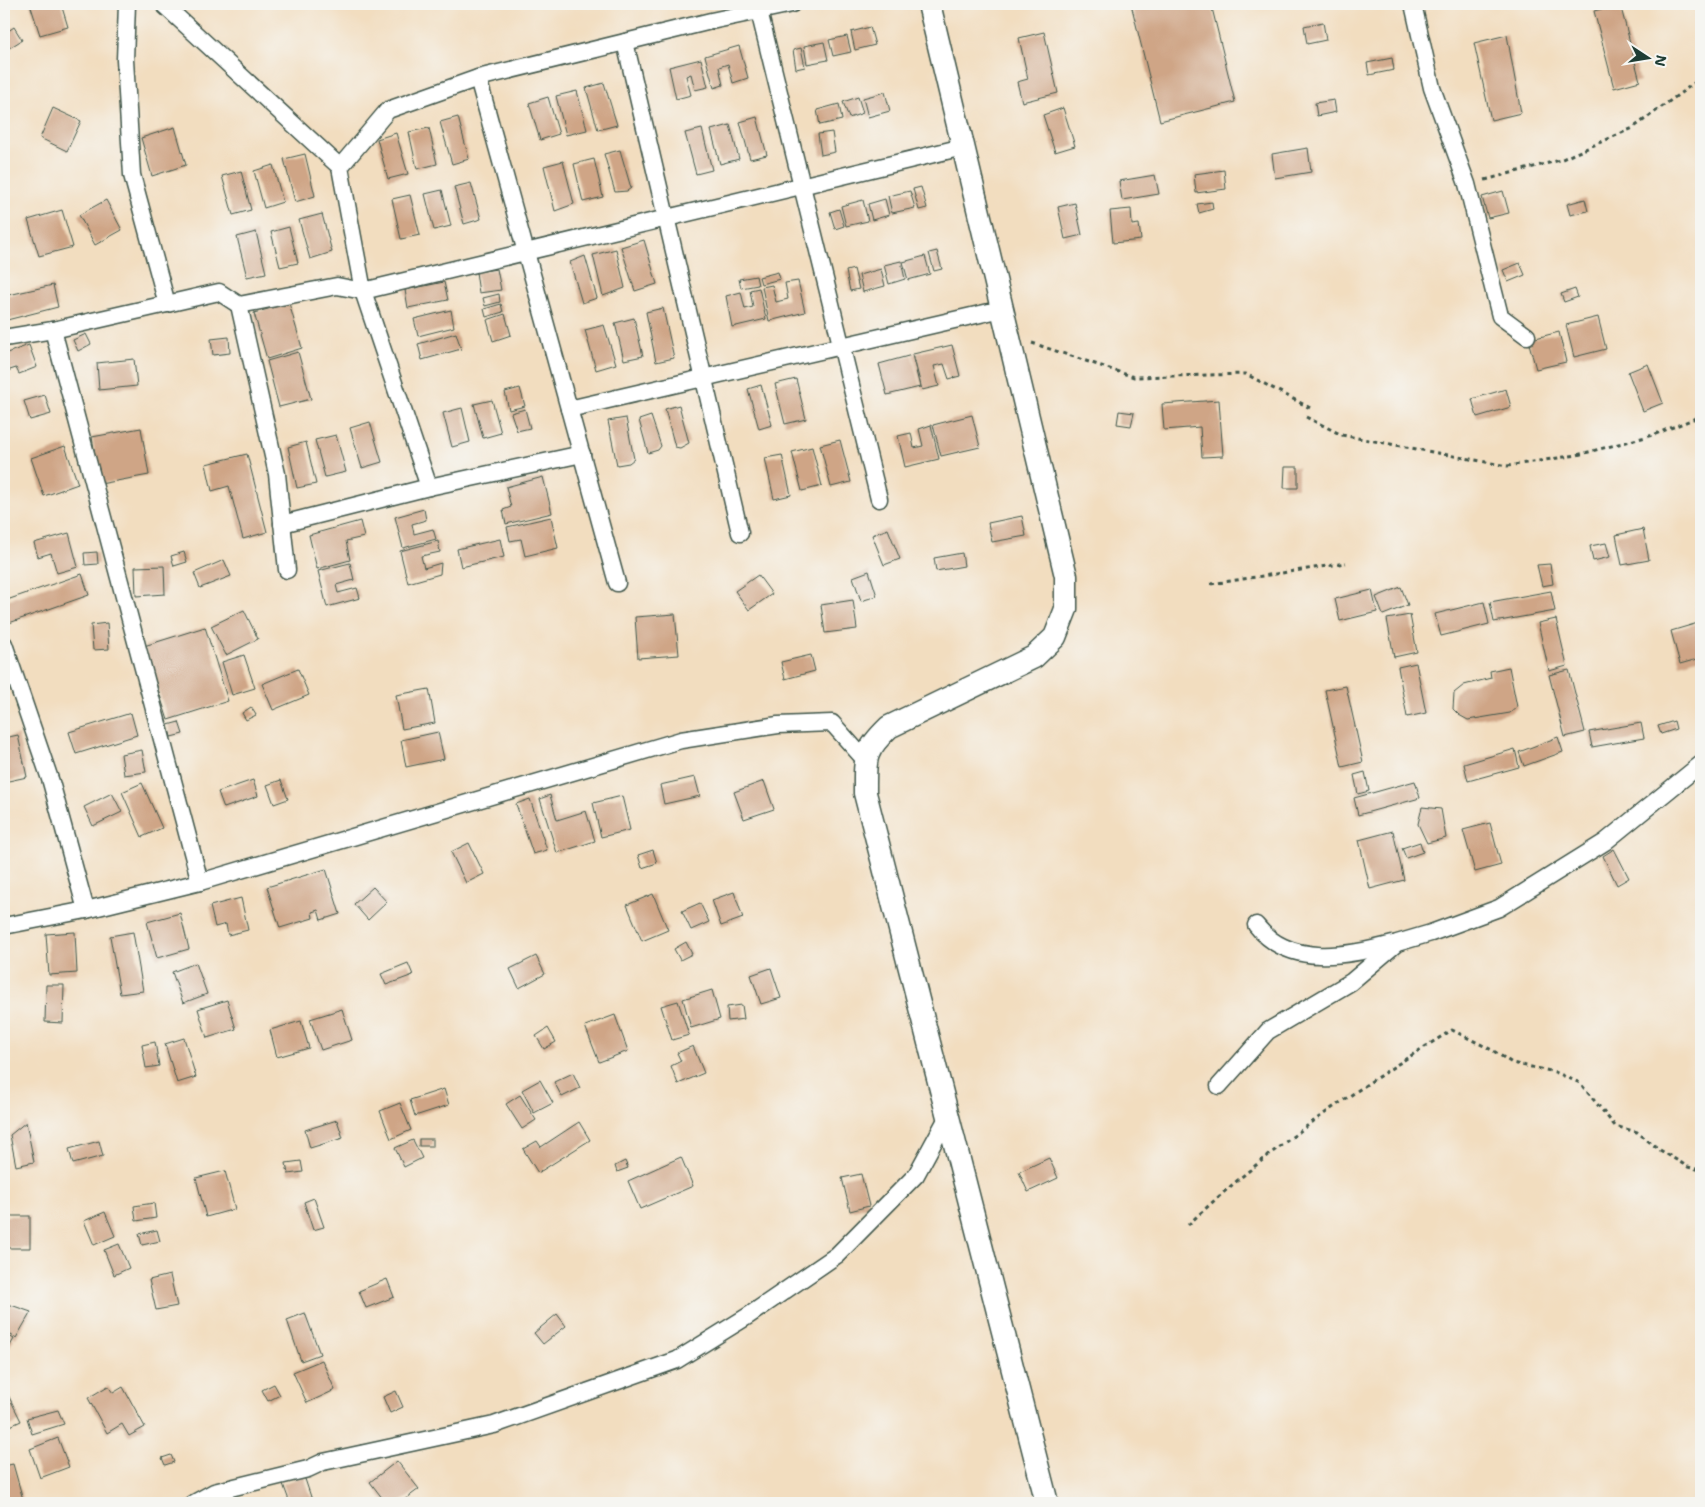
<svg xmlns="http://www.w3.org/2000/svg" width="1705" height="1507" viewBox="0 0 1705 1507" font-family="'Shantell Sans',sans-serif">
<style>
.building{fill:#cfa586}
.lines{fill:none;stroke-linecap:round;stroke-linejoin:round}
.street-casing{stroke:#3f5549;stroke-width:19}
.secondary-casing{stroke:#3f5549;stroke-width:25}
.path{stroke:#3f5549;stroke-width:3;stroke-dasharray:4 4;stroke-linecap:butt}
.street{stroke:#fff;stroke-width:16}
.secondary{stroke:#fff;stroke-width:22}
</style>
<rect width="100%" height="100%" fill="#f6f6f2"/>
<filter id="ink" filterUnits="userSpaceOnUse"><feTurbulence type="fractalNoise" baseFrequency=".02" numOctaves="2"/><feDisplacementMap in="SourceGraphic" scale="10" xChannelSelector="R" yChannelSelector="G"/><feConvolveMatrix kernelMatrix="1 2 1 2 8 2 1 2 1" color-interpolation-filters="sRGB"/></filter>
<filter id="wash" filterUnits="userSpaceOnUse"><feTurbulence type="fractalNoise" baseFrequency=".0096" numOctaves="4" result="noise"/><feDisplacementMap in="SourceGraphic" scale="20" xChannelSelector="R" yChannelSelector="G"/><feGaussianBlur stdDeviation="1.12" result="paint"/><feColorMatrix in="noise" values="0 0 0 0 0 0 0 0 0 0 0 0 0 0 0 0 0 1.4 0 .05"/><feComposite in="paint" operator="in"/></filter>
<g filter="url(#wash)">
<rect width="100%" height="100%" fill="#f2ddbf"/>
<g id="blocks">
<g class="building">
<path d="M30 4H61L68 27 40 35Z"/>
<path d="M1131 4H1211L1235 102 1160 121Z"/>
<path d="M1620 4 1640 81 1614 88 1594 11Z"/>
<path d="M1323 22 1326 40 1307 44 1304 26Z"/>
<path d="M14 27 22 40 6 50 4 46V34Z"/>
<path d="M870 27 875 45 855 50 851 32Z"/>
<path d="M1044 32 1058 93 1022 102 1017 82 1028 79 1019 38Z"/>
<path d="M1507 35 1521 113 1491 120 1474 43Z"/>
<path d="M847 36 851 52 833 56 829 40Z"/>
<path d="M824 42 828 60 807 64 804 46Z"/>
<path d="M739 46 748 78 733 83 728 64 719 67 723 85 714 88 705 56Z"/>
<path d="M801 48 805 67 796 69 793 50Z"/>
<path d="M1392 58 1394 70 1369 75 1367 63Z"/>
<path d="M701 59 708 87 695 90 691 74 686 76 691 95 676 99 669 67Z"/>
<path d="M604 83 617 125 598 130 586 88Z"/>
<path d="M577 91 587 130 566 135 556 96Z"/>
<path d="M885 92 890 111 868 117 863 98Z"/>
<path d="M548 97 559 134 540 140 529 103Z"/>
<path d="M858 97 863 113 849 118 843 102Z"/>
<path d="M1334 100 1336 112 1317 116 1315 103Z"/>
<path d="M839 104 842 120 820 125 817 110Z"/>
<path d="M53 108 81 121 67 151 40 138Z"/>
<path d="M1063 108 1075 146 1055 152 1043 115Z"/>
<path d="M458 117 469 159 452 164 440 122Z"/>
<path d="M757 117 767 155 750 159 740 122Z"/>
<path d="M730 125 739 159 720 164 711 130Z"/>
<path d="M175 127 186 165 152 176 141 138Z"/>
<path d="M429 128 437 164 417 169 409 132Z"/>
<path d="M702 129 712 170 696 174 685 133Z"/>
<path d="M832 132 835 152 821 155 818 134Z"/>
<path d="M396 133 408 174 388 179 377 139Z"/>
<path d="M1308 148 1311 172 1275 178 1272 154Z"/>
<path d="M620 150 631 188 627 191 615 192 604 154Z"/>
<path d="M305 154 315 196 295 202 284 159Z"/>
<path d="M594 159 603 197 583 202 574 164Z"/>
<path d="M563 161 574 204 555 211 544 166Z"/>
<path d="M273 165 283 202 264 208 254 171Z"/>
<path d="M1224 170 1226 189 1196 193 1194 174Z"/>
<path d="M241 171 251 210 233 215 222 176Z"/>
<path d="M1155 175 1159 194 1122 200 1119 181Z"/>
<path d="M471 183 481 219 464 224 454 187Z"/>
<path d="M921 187 927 208 919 210 913 189Z"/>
<path d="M442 190 451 226 434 230 425 194Z"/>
<path d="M910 191 915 208 892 213 888 196Z"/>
<path d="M1503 191 1509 213 1488 218 1482 197Z"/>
<path d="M410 195 420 235 401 239 392 199Z"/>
<path d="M885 199 889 215 872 220 868 204Z"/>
<path d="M1585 199 1588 211 1570 215 1567 204Z"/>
<path d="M106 200 122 230 95 245 79 215Z"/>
<path d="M863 200 868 221 846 226 841 206Z"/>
<path d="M1212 202 1213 209 1199 213 1197 204Z"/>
<path d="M1075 203 1082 235 1065 239 1058 207Z"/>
<path d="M839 209 844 226 835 229 830 212Z"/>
<path d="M1131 209 1132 225 1139 224 1141 240 1113 243 1110 211Z"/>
<path d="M62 210 73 247 39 256 28 220Z"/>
<path d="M322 214 332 252 310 259 299 220Z"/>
<path d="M289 227 298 263 280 267 271 232Z"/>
<path d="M256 232 266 273 247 277 237 237Z"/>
<path d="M644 240 657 284 635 291 621 247Z"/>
<path d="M616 249 625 288 603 296 593 255Z"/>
<path d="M937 251 942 269 934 271 929 253Z"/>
<path d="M585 256 597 298 582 303 570 262Z"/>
<path d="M925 256 930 274 908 280 903 262Z"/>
<path d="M901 261 905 279 889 284 884 265Z"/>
<path d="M1520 263 1525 275 1508 282 1503 270Z"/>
<path d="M497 269 501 290 479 293 476 272Z"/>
<path d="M854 269 859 289 850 291 846 271Z"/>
<path d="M881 269 885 286 863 292 859 275Z"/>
<path d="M778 272 780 279 761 284 759 277Z"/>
<path d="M756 276 758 285 741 288 739 279Z"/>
<path d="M798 281 805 312 769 321 762 287 772 285 776 302 788 299 785 283Z"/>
<path d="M444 282 448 300 408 308 405 290Z"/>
<path d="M53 285 58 307 7 320 4 296Z"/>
<path d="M759 288 766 319 732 327 726 296 741 292 745 309 753 307 750 290Z"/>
<path d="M1575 289 1578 297 1564 302 1561 294Z"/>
<path d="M499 294 500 302 485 306 483 298Z"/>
<path d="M289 303 302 348 267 359 254 313Z"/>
<path d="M501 304 503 312 486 317 484 309Z"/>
<path d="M663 308 674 358 656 362 646 312Z"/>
<path d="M451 310 454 327 418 336 414 319Z"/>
<path d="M505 314 511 335 493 341 487 320Z"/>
<path d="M1598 317 1606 349 1574 357 1566 325Z"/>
<path d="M634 318 643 356 624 360 615 323Z"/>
<path d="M604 325 616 364 596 370 585 330Z"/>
<path d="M1559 332 1566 362 1536 369 1528 340Z"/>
<path d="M456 333 461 349 422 360 418 344Z"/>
<path d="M86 334 91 344 78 351 73 340Z"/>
<path d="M229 337 230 353 213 355 211 339Z"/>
<path d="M29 345 37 367 19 374 16 368 4 372V354Z"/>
<path d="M952 345 960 376 949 379 944 364 934 366 939 386 922 390 913 354Z"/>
<path d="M298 352 311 399 279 407 267 361Z"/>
<path d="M912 355 920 387 887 395 879 364Z"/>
<path d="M134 359 137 386 99 390 97 363Z"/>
<path d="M1648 364 1663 403 1643 411 1628 372Z"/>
<path d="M796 379 806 419 785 424 775 384Z"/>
<path d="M761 385 772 425 759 429 748 389Z"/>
<path d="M520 388 525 406 509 410 505 392Z"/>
<path d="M1506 389 1511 407 1477 417 1472 399Z"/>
<path d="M45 395 51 414 30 420 24 401Z"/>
<path d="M492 400 501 433 483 438 474 404Z"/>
<path d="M1219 400 1223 456 1202 457 1200 427 1164 430 1162 404Z"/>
<path d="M679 405 689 443 680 448 675 447 665 409Z"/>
<path d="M462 408 470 442 452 447 443 413Z"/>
<path d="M525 409 530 428 517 431 511 413Z"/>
<path d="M1119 411 1134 413 1131 426 1117 424Z"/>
<path d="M972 415 980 447 941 456 933 425Z"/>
<path d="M651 416 661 446 658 450 648 453 639 420Z"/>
<path d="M626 418 634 459 629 463 617 465 608 421Z"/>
<path d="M370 422 382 462 362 468 350 428Z"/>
<path d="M931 425 939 459 905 467 898 436 911 433 914 448 923 446 919 429Z"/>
<path d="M141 428 149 475 100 484 92 437Z"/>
<path d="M336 435 346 472 325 477 315 440Z"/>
<path d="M840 440 851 482 831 487 820 445Z"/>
<path d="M306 442 316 484 297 488 288 447Z"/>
<path d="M65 446 78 484 44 496 31 458Z"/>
<path d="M812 447 822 486 802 491 792 452Z"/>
<path d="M247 454 267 532 243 539 229 486 212 491 206 464Z"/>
<path d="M782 455 791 495 774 499 765 458Z"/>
<path d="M1285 467H1298V488H1284Z"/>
<path d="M543 477 552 513 506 524 503 510 511 507 506 487Z"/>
<path d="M424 509 426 520 412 524 414 534 433 529 436 539 403 548 395 517Z"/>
<path d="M1022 516 1026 536 992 542 988 523Z"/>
<path d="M551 517 558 548 525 556 521 539 510 541 507 527Z"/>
<path d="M360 521 364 537 346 541 350 560 317 569 309 535Z"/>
<path d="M888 529 900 559 884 565 872 535Z"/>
<path d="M1643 529 1649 560 1622 565 1616 535Z"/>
<path d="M69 533 78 567 57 573 51 553 38 557 34 543Z"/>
<path d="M500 539 504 557 461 567 457 549Z"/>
<path d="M438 541 440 552 421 556 424 568 441 563 440 574 408 583 400 551Z"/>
<path d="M1606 543 1610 557 1593 561 1590 546Z"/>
<path d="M97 552 98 564 85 565 84 553Z"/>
<path d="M184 552 187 562 174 566 171 556Z"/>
<path d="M962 553 964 566 936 571 934 558Z"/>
<path d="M224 560 231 576 200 588 194 573Z"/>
<path d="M350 563 354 580 336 585 338 593 357 588 360 598 327 607 318 571Z"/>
<path d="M1550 564 1553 584 1542 586 1537 565Z"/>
<path d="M164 566 165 594 136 596 135 567Z"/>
<path d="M869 571 877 596 861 601 853 577Z"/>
<path d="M82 574 89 595 9 623 4 601Z"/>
<path d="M758 575 772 594 749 610 735 591Z"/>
<path d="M1401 587 1408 605 1383 615 1376 597Z"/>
<path d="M1372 590 1377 612 1340 621 1335 599Z"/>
<path d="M1551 591 1555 611 1494 622 1490 602Z"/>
<path d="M853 600 857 629 825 633 821 605Z"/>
<path d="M1484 602 1489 624 1441 636 1435 614Z"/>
<path d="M244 610 258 639 226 655 211 626Z"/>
<path d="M675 614 679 655 638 658 635 617Z"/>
<path d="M1410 615 1417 652 1394 657 1387 619Z"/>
<path d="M1556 619 1567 666 1549 671 1538 623Z"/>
<path d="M107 623 109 649 93 650 91 625Z"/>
<path d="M1698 623 1701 635V658L1680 664 1671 631Z"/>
<path d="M205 627 228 701 168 720 144 646Z"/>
<path d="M244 655 255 688 232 695 222 662Z"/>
<path d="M811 655 815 671 785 679 781 662Z"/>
<path d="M1416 663 1426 713 1407 717 1398 667Z"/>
<path d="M1509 667 1517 707 1510 713 1468 720 1459 715 1453 709 1454 693 1464 685 1491 678 1490 671Z"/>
<path d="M298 669 309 695 273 710 262 684Z"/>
<path d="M1569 670 1585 732 1565 737 1549 675Z"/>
<path d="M1346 686 1363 762 1342 767 1325 690Z"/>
<path d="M429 689 435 723 402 729 396 695Z"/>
<path d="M251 707 256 715 246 720 242 713Z"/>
<path d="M131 713 137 735 76 754 69 732Z"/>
<path d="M1674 721 1676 729 1661 734 1658 726Z"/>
<path d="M179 722 183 734 171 737 168 725Z"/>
<path d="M1641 723 1644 738 1592 747 1589 732Z"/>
<path d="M438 732 444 759 406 767 401 740Z"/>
<path d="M18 735 27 777 4 782V738Z"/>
<path d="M1558 737 1563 752 1524 766 1519 752Z"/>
<path d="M1515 749 1519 767 1468 781 1464 764Z"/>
<path d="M142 750 146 772 124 775 121 754Z"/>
<path d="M1365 772 1369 791 1358 794 1354 775Z"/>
<path d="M695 777 700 796 664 804 660 785Z"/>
<path d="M253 780 258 796 224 808 218 792Z"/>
<path d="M281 780 288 799 274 804 267 785Z"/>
<path d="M764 781 774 809 744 819 734 792Z"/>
<path d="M1415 781 1420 798 1358 815 1354 798Z"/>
<path d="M142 783 162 828 142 837 122 792Z"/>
<path d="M112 793 122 812 93 826 84 807Z"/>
<path d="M550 795 557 820 586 811 595 841 557 853 540 799Z"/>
<path d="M622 796 630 830 601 837 593 803Z"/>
<path d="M530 799 547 850 533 854 516 804Z"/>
<path d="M1422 807 1441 809 1446 838 1427 843 1418 824Z"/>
<path d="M1490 823 1501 865 1475 872 1463 830Z"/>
<path d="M1393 831 1404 880 1370 889 1359 840Z"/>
<path d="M1420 842 1423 852 1406 858 1402 848Z"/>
<path d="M469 843 484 874 466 883 451 852Z"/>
<path d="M1614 849 1629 878 1617 885 1603 856Z"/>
<path d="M653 850 657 863 642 868 638 855Z"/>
<path d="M326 869 340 914 321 920 318 910 312 912 313 918 280 928 267 887Z"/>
<path d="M373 887 387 902 368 920 354 904Z"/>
<path d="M734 892 743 918 721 926 712 900Z"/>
<path d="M653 894 668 930 642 941 627 905Z"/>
<path d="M241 898 248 930 228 935 226 924 215 927 210 906Z"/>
<path d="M700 903 709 922 691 930 682 911Z"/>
<path d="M180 913 189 949 157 958 147 922Z"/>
<path d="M75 932 77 973 49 975 46 934Z"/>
<path d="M133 932 143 991 120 994 110 936Z"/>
<path d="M686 942 692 954 680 960 674 949Z"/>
<path d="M536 956 545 974 519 988 510 969Z"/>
<path d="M196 963 207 994 183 1003 172 972Z"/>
<path d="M408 963 413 975 386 985 381 974Z"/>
<path d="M771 968 781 998 761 1004 751 975Z"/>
<path d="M46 985H64L63 1023 45 1022Z"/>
<path d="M712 990 720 1019 691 1028 683 999Z"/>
<path d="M227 1000 236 1029 207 1038 198 1009Z"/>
<path d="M678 1001 689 1035 672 1040 661 1006Z"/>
<path d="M742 1005 744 1019 728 1021 727 1007Z"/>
<path d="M342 1009 352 1040 321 1050 310 1019Z"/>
<path d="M615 1015 628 1051 599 1062 585 1026Z"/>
<path d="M301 1021 309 1048 277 1057 270 1030Z"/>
<path d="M548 1028 556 1042 544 1049 536 1036Z"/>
<path d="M184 1038 196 1077 177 1083 165 1044Z"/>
<path d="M155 1042 159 1066 146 1068 142 1045Z"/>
<path d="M693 1046 704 1073 678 1084 671 1066 681 1061 677 1053Z"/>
<path d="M573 1073 580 1088 562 1097 554 1082Z"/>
<path d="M540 1080 553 1103 534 1113 522 1090Z"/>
<path d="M444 1089 449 1105 415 1116 410 1100Z"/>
<path d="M520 1095 536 1120 522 1129 506 1104Z"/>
<path d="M400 1103 411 1130 391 1139 380 1111Z"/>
<path d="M337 1120 343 1138 310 1148 305 1130Z"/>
<path d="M26 1122 34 1162 16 1166 10 1135Z"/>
<path d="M579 1122 590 1140 538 1173 523 1149 537 1141 541 1147Z"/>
<rect x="419" y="1139" width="14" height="7"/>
<path d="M413 1140 422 1158 404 1167 395 1148Z"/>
<path d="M99 1141 103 1156 73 1164 69 1149Z"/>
<path d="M681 1157 693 1186 640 1209 628 1181Z"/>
<path d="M1049 1158 1058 1178 1028 1192 1019 1172Z"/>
<path d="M301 1161 303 1172 288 1174 286 1163Z"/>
<path d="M625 1161 628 1168 617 1172 615 1166Z"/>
<path d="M225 1171 235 1209 206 1217 196 1178Z"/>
<path d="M861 1174 869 1206 850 1211 842 1178Z"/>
<path d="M314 1198 324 1227 313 1230 304 1202Z"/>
<path d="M154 1203 156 1218 136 1221 134 1206Z"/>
<path d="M105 1212 115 1236 94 1245 84 1221Z"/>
<rect x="4" y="1216" width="26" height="32"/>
<path d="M157 1230 160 1241 142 1245 139 1234Z"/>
<path d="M119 1244 129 1268 114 1275 104 1250Z"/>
<path d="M170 1275 177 1306 156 1310 149 1280Z"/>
<path d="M387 1279 394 1297 366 1308 359 1291Z"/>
<path d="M8 1304 31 1312 16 1338 4 1331Z"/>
<path d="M305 1313 320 1354 301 1361 287 1320Z"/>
<path d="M557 1314 566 1326 543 1344 534 1333Z"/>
<path d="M4 1333 14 1339 4 1356Z"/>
<path d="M322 1360 335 1390 307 1403 293 1372Z"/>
<path d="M274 1384 280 1395 268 1401 262 1390Z"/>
<path d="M108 1386 113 1393 123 1387 145 1427 129 1436 122 1424 107 1433 88 1398Z"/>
<path d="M396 1391 403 1407 390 1413 383 1397Z"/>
<path d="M7 1393 21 1421 4 1429V1395Z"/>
<path d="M58 1410 64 1424 32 1434 27 1418Z"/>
<path d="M58 1438 69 1467 40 1478 30 1449Z"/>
<path d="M171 1455 174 1462 165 1465 162 1458Z"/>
<path d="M397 1461 419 1489 400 1503H386L370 1482Z"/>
<path d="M13 1464 24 1503H4V1466Z"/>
<path d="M304 1476 313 1503H290L283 1484Z"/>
</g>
</g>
</g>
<g filter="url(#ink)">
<use href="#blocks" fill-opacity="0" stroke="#3f5549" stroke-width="1"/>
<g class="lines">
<g class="street-casing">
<g id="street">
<path d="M127 4 125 60 132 175 167 304"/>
<path d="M163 4 340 167 388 110 478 78 711 21 792 4"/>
<path d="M1413 4 1432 88 1467 184 1500 316 1527 336"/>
<path d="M759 11 879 499"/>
<path d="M625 42 740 533"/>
<path d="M478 78 617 583"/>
<path d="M340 167 363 291 429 487"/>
<path d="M53 330 200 882"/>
<path d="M4 338 53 330 219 292 239 305"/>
<path d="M569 409 1002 309"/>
<path d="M282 524 429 487 582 454"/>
<path d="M287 570 277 474 239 305 337 286 363 291 963 147"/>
<path d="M4 644 51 782 86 910"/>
<path d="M1256 925C1289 968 1348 956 1393 944"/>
<path d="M4 926 86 910 200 882 681 740 778 725 832 723 865 760"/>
<path d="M1219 1086 1268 1031 1351 982 1397 943 1431 933 1499 908 1605 842 1701 764"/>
<path d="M194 1503 214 1492 308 1469 323 1462 494 1425 677 1360 748 1316 837 1255 916 1175 948 1116"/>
</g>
</g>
<g class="secondary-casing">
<path id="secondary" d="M929 4 1066 576V609L1055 637 1034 657 889 727C863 752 865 758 865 793L1047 1503"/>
</g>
<g class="path">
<path d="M1485 180 1560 160 1633 128 1701 78"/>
<path d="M1032 343 1134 377 1246 374 1312 409"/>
<path d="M1306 417 1342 435 1507 466 1577 455 1653 435 1701 416"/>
<path d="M1211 584 1346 563"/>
<path d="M1188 1225C1268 1148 1358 1088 1452 1030L1492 1050 1512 1063 1555 1072 1580 1083 1615 1126 1637 1132 1660 1150 1688 1167 1701 1170"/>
</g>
<use href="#street" class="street"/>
<use href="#secondary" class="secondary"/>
</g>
</g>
<rect width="1705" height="1507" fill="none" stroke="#f6f6f2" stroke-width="20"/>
<g transform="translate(1648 58) rotate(102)" stroke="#f6f6f2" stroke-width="4" paint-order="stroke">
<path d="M0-4L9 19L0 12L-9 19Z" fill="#1f3d34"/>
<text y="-8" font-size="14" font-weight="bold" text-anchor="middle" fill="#1f3d34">N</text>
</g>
</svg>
